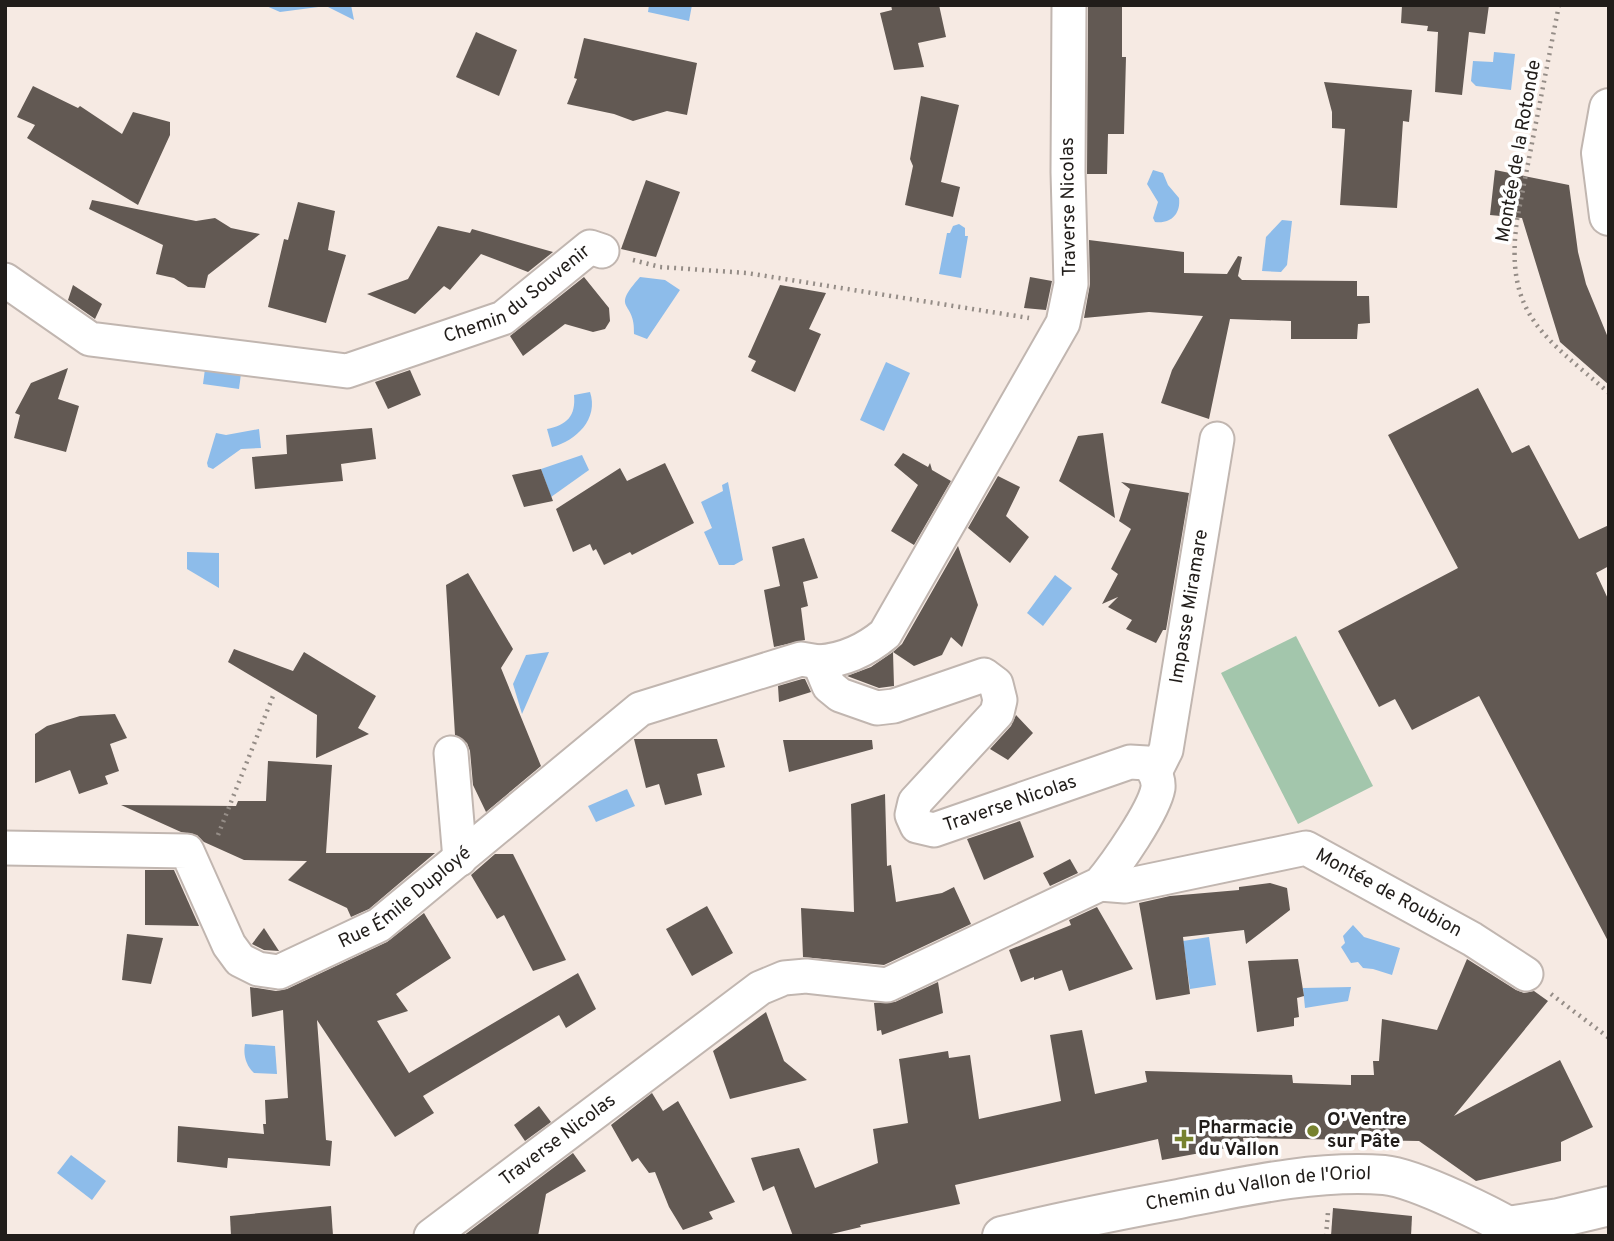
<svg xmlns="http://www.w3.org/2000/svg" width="1614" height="1241" viewBox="0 0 1614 1241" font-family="Overpass,sans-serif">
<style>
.green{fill:#a3c6ac}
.water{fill:#8dbcea}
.building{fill:#625953}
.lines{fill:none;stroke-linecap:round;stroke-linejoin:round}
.street-casing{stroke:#c1b6b0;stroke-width:37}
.secondary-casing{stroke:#c1b6b0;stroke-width:42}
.path{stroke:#958d87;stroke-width:4.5;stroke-dasharray:2 5;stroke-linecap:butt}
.street{stroke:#fff;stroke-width:33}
.secondary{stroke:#fff;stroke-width:38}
.poi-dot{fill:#77822e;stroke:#fff;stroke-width:2.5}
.labels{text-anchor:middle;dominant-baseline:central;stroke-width:7;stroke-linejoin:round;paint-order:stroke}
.street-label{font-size:19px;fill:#211d1a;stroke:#fff}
.poi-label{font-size:19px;font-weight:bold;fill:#211d1a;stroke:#fff;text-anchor:start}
</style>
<rect width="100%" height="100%" fill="#f6eae3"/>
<path class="green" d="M1296 636 1373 786 1298 824 1221 673Z"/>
<g class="water">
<path d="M264 5H351L354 20 326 6 280 12Z"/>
<path d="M649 5H692L689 21 648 12Z"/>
<path d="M1494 52 1515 54 1511 90 1476 86 1471 81 1473 61 1493 62Z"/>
<path d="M1153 170 1163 173 1168 185 1179 198C1181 214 1171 224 1155 222L1153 218 1158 202 1147 184Z"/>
<path d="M1282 220 1292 221 1287 265 1281 272 1262 271 1266 237Z"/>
<path d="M959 224 965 228V236H968L961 278 939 274 947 233H950L953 226Z"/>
<path d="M640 277 665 280 680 290 647 339 634 334C636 299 609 312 640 277Z"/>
<path d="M206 361 242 366 239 389 203 384Z"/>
<path d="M886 362 910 373 884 431 860 420Z"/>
<path d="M590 392C599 419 576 441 552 447L547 429C567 425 576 416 574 395Z"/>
<path d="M259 429 261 448 241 449 213 469 208 467 207 463 216 433 226 435Z"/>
<path d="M582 455 589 470 551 497 541 469Z"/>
<path d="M728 482 743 560 734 565H719L704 532 712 528 701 502 723 491 722 485Z"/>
<path d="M187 552 219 553V588L187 569Z"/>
<path d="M1055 575 1072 588 1043 626 1027 613Z"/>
<path d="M549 652 526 705 522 714 513 684 526 655Z"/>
<path d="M627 789 635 806 596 822 588 806Z"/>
<path d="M1353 925 1364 937 1400 948 1392 975 1373 969 1363 968 1358 962 1351 963 1341 947 1345 943 1343 936Z"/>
<path d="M1209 937 1216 985 1190 989 1183 941Z"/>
<path d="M1351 987 1348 1001 1305 1008 1303 988Z"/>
<path d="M245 1044 275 1046 277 1074 254 1073C246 1066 243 1055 245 1044Z"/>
<path d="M71 1155 106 1181 92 1200 57 1173Z"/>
</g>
<g class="building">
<path d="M891 5H939L946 37 918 43 924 67 894 70 880 13 892 10Z"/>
<path d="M1088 5H1122V57H1126L1124 134H1108L1107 174H1087Z"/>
<path d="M1402 5H1489L1485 34 1469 32 1462 95 1435 92 1438 32 1427 31 1428 26 1401 23Z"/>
<path d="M476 32 517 50 499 96 456 77Z"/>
<path d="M584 38 697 63 687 115 667 111 633 121 614 114 567 104 577 79 574 78Z"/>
<path d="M1324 82 1412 90 1409 122 1403 121 1397 208 1340 205 1345 129 1332 128V112Z"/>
<path d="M33 86 78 108 80 106 122 134 133 112 170 122V135L138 205 27 138 35 125 17 117Z"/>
<path d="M921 96 959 105 941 182 960 187 953 217 905 205 913 166 910 159Z"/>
<path d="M1495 170 1569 185 1578 252 1586 284 1609 340V385L1560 342 1522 218 1490 215Z"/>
<path d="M646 180 680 192 656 257 621 249Z"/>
<path d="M92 200 196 221 215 218 231 228 260 234 208 275 205 288 188 287 174 278 156 274 163 245 89 209Z"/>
<path d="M298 202 335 211 328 250 346 255 326 323 268 307 284 239 288 240Z"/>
<path d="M438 226 470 233 472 229 553 252 528 272 481 254 450 290 444 286 415 314 367 294 408 279Z"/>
<path d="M1089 240 1184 252V273L1227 274 1238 256 1242 257 1238 276 1242 280 1357 281V296H1369L1370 323 1358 324 1357 339H1291V321L1230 319 1209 419 1161 403 1172 370 1203 316 1149 312 1084 318 1090 284Z"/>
<path d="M584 277 609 308 610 321 605 329 593 332 565 324 523 356 510 336Z"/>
<path d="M1030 277 1052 281 1046 310 1024 308Z"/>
<path d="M73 285 102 304 95 319 68 300Z"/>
<path d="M780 285 826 293 809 329 821 334 795 392 751 371 756 361 748 357Z"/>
<path d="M68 368 58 399 79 406 66 452 14 438 20 415 15 413 31 383Z"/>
<path d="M410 370 421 395 388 409 375 382Z"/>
<path d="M1478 388 1512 453 1529 445 1579 539 1609 525V566L1596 573 1609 601V943L1479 696 1412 730 1395 699 1379 707 1338 631 1458 568 1388 435Z"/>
<path d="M372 428 376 459 341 464 343 481 255 489 252 457 287 454 286 435Z"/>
<path d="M1103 433 1108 470 1115 518 1059 481 1078 436Z"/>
<path d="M903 453 928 467 930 463 932 470 951 481 914 545 891 531 918 485 894 465Z"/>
<path d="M665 463 694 523 632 555 630 552 604 565 596 549 593 551 590 544 573 552 556 509 620 468 627 481Z"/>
<path d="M541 469 553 501 524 507 512 475Z"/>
<path d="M998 476 1020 487 1006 516 1029 537 1010 563 968 528Z"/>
<path d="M1121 482 1189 493 1166 630H1163L1156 643 1126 629 1132 620 1108 607 1118 597 1102 604 1118 574 1111 569 1131 529 1119 521 1130 489Z"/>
<path d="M804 538 818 578 803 582 808 606 801 608 805 640 774 647 764 590 780 586 772 547Z"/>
<path d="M958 546 978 605 962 647 951 637 942 655 914 666 893 652 902 644Z"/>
<path d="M468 573 513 649 501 668 541 766 486 812 473 785 470 751 467 743 455 735 446 585Z"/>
<path d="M234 649 293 671 304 652 376 696 358 728 369 734 316 758 317 715 228 662Z"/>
<path d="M893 652 894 686 879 688 847 676 871 667Z"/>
<path d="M802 679H805L811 692 779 702 778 686Z"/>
<path d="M115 714 127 738 110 744 119 771 105 776 108 784 79 794 70 770 35 783V734L47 726 80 716Z"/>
<path d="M1016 715 1033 733 1008 760 990 749 1011 726Z"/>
<path d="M634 739H717L725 767 697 774 702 795 665 805 659 784 646 788Z"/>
<path d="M783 740H872L873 749 789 772Z"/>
<path d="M268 761 332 765 326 853H435L369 909 351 917 347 908 288 880 307 861 244 860 204 842 197 835 181 832 121 805 236 806 238 801H266Z"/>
<path d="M885 794 887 866 891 865 896 902 942 893 954 887 971 924 884 965 803 957 801 908 854 912 851 804Z"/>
<path d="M1020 821 1034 857 984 880 967 839Z"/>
<path d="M495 854H513L566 960 533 971 504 915 497 919 471 875Z"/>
<path d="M1070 859 1078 873 1050 886 1043 873Z"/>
<path d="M145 870H174L199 926 145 925Z"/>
<path d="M1270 883 1287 888 1290 910 1246 944 1244 930 1183 937 1190 994 1156 1000 1139 903 1170 896 1239 890V887Z"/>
<path d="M707 906 733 953 692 976 666 929Z"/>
<path d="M1097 907 1133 969 1069 991 1062 970 1034 980V977L1021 982 1009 950 1071 925 1069 920Z"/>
<path d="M424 913 451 958 396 994 408 1011 377 1021 409 1073 578 973 596 1009 566 1028 559 1015 423 1096 434 1113 395 1137 317 1020 326 1140 332 1141 330 1166 228 1158 227 1168 177 1162 178 1126 264 1134 263 1124H266L265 1100 288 1098 283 1010 252 1017 250 987 276 991 287 989 387 942Z"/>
<path d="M264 928 279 951 264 950 252 944Z"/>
<path d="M127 934 163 938 151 984 122 980Z"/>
<path d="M1298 959 1304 996 1297 998 1299 1017 1294 1018V1026L1257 1032 1248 961Z"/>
<path d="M1467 959 1516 990 1524 993 1534 991 1548 1001 1454 1116 1560 1060 1593 1127 1561 1142V1161L1476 1181 1419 1141 1243 1138 1244 1145 1162 1160 1158 1139 955 1185 960 1204 860 1225 861 1227 823 1236H793L774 1186 763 1191 751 1158 799 1148 815 1188 878 1163 873 1129 908 1123 899 1059 948 1051 949 1058 970 1055 979 1119 1061 1101 1050 1035 1082 1030 1095 1094 1147 1082 1145 1071 1292 1075 1293 1083 1351 1085V1075H1374L1373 1061H1379L1382 1019 1437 1030Z"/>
<path d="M938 982 943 1013 882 1035 881 1030 877 1031 874 1003 895 1002Z"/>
<path d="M766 1012 784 1061 807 1080 730 1099 713 1051Z"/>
<path d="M652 1093 663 1111 678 1101 735 1202 709 1212 713 1219 683 1230 669 1207 655 1172 649 1173 638 1158 632 1162 611 1125Z"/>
<path d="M539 1106 551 1122 525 1141 514 1125Z"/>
<path d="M573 1153 586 1171 546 1194 538 1236H463Z"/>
<path d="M331 1206 333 1236H231L230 1216Z"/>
<path d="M1333 1208 1412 1216 1411 1236H1331Z"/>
</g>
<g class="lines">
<g class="street-casing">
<g id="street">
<path id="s1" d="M5 280 90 339 347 371 503 318 590 247 602 251"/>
<path d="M451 753 460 859"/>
<path id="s2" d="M1155 772 1166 750 1217 439"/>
<path id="s3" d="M5 848 187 851 229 945 240 960 258 969 279 972 379 925 640 709 801 659 819 662"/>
<path id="s4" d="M1100 884 1125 886 1306 848 1472 939 1526 974"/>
<path id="s5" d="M431 1236 760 988 784 978 806 976 887 985 1100 884C1116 865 1154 811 1158 788 1159 778 1154 770 1147 763L1130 762 934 830 917 826 912 815 915 802 997 713 1000 700 996 684 984 675 894 706 877 708 840 695 829 686 819 662C845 660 866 650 885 634L1063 323 1071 284 1068 172 1069 5"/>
</g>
</g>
<g class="secondary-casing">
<g id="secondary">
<path d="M1609 108 1601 153 1609 216"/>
<path d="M1508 1226 1559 1218 1609 1206"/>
<path id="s6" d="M1002 1236C1060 1222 1119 1210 1179 1199 1245 1186 1316 1170 1384 1175 1416 1178 1496 1218 1525 1236"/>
</g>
</g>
<g class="path">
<path d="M1559 5 1517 220C1504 315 1544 336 1609 393"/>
<path d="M633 260 660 267 747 273 1029 318"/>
<path d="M218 835 273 696"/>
<path d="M1551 994 1609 1038"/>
<path d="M1326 1236 1328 1212"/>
</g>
<use href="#street" class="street"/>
<use href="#secondary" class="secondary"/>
</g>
<g class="poi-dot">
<circle cx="1313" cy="1131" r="7"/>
<path d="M1180.5 1128.5h7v7h7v7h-7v7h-7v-7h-7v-7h7z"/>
</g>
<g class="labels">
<g class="street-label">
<text transform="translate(1519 151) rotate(-80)">Montée de la Rotonde</text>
<text transform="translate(1069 207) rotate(-91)">Traverse Nicolas</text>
<text stroke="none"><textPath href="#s1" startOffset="551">Chemin du Souvenir</textPath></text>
<text stroke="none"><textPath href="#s2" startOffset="170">Impasse Miramare</textPath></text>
<text transform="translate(1010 804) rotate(-19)">Traverse Nicolas</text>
<text stroke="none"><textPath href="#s4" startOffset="304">Montée de Roubion</textPath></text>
<text stroke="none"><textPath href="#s3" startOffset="492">Rue Émile Duployé</textPath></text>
<text stroke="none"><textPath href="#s5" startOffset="159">Traverse Nicolas</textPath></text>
<text stroke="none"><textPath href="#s6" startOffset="261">Chemin du Vallon de l'Oriol</textPath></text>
</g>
<g class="poi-label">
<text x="1327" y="1120">O' Ventre<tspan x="1327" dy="22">sur Pâte</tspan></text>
<text x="1198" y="1128">Pharmacie<tspan x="1198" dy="22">du Vallon</tspan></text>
</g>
</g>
<rect width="1614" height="1241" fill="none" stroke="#211d1a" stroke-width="14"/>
</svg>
